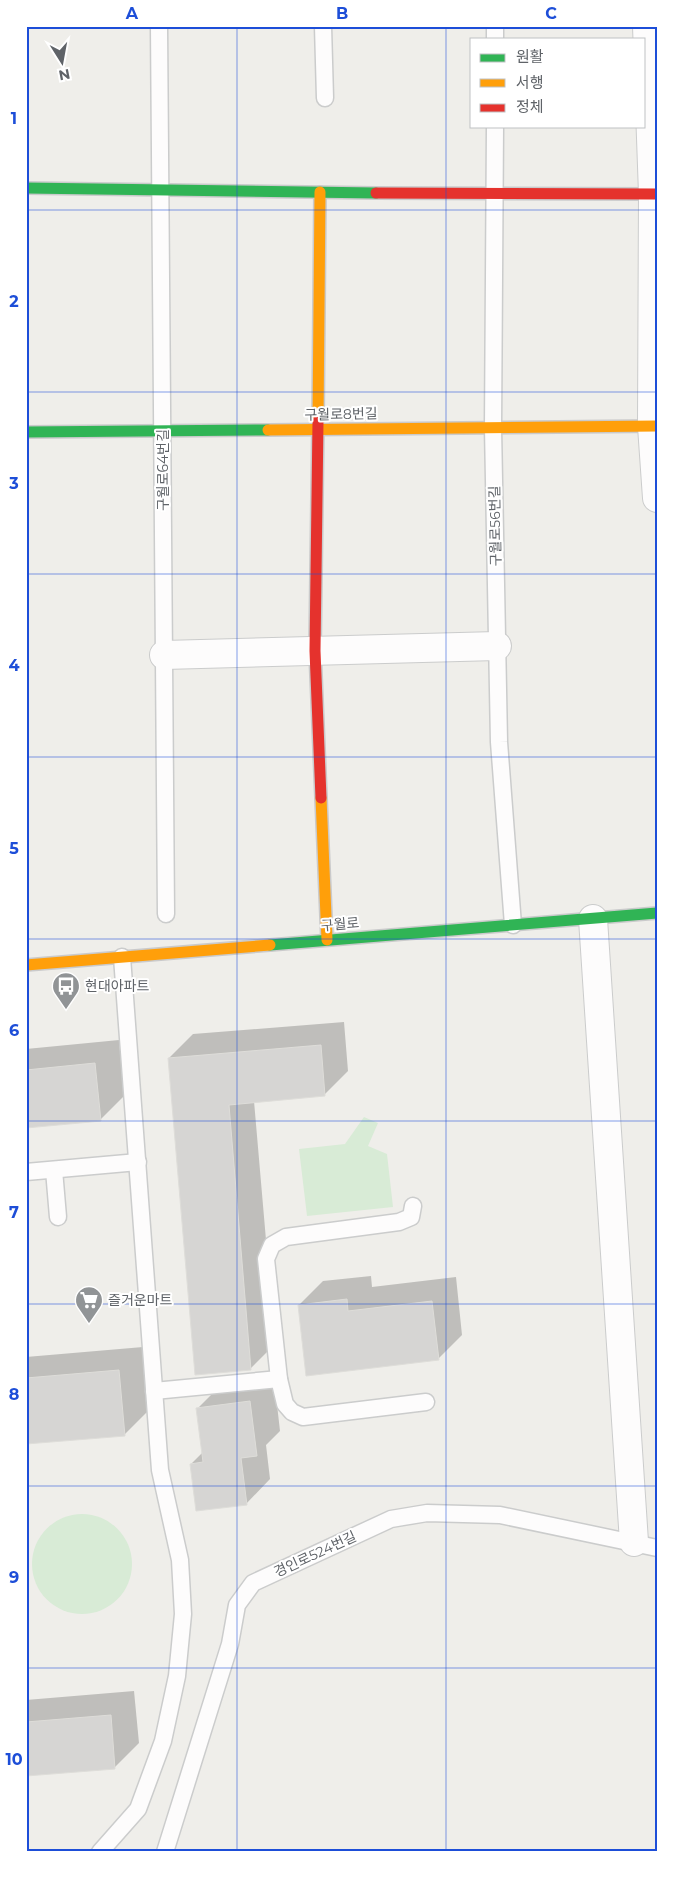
<svg xmlns="http://www.w3.org/2000/svg" width="683" height="1878" viewBox="0 0 683 1878" font-family="Montserrat,'Noto Sans KR',sans-serif">
<style>
.green{fill:#d8ebd6}
.shadow{fill:#0003}
.building{fill:#d6d5d3;stroke:#deddd9}
.lines{fill:none;stroke-linecap:round;stroke-linejoin:round}
.lane-casing{stroke:#cbcccc;stroke-width:19}
.street-casing{stroke:#cbcccc;stroke-width:30}
.fast-casing{stroke:#cacacb;stroke-width:14}
.slow-casing{stroke:#cacacb;stroke-width:14}
.jam-casing{stroke:#cacacb;stroke-width:14}
.lane{stroke:#fdfcfc;stroke-width:16}
.street{stroke:#fdfcfc;stroke-width:28}
.fast{stroke:#30b455;stroke-width:11}
.slow{stroke:#ff9f0a;stroke-width:11}
.jam{stroke:#e5322d;stroke-width:11}
.grid{fill:none;stroke:#1d4ed8;stroke-width:1;stroke-opacity:0.55}
.labels{text-anchor:middle;dominant-baseline:central;stroke-width:4;stroke-linejoin:round;paint-order:stroke}
.street-label{font-size:14px;fill:#5f6368;stroke:#fff}
.poi-label{font-size:14px;fill:#5f6368;stroke:#fff;text-anchor:start}
.neatline{fill:none;stroke:#1d4ed8;stroke-width:2}
.grid-label{font-size:16px;text-anchor:middle;font-weight:bold;fill:#1d4ed8}
</style>
<rect width="100%" height="100%" fill="#efeeea"/>
<g class="green">
<path d="M364 1117 378 1123 368 1146 387 1154 393 1207 307 1216 299 1149 345 1144Z"/>
<circle cx="82" cy="1564" r="50"/>
</g>
<g class="shadow">
<path d="M344 1022 348 1071 324 1095 254 1101 275 1344 251 1368 169 1058 193 1034Z"/>
<path d="M119 1040 124 1096 100 1120 26 1127V1049Z"/>
<path d="M371 1276 372 1287 456 1277 462 1335 438 1359 299 1305 323 1281Z"/>
<path d="M143 1347 149 1410 124 1435 26 1443V1357Z"/>
<path d="M274 1378 280 1431 266 1445 270 1479 246 1504 191 1464 203 1452 197 1409 222 1384Z"/>
<path d="M134 1691 139 1743 114 1768 26 1775V1700Z"/>
</g>
<g class="building">
<path d="M321 1045 325 1096 229 1105 251 1370 195 1375 168 1058Z"/>
<path d="M95 1063 101 1121 26 1128V1070Z"/>
<path d="M347 1299 348 1311 432 1301 439 1360 306 1376 298 1305Z"/>
<path d="M119 1370 125 1436 26 1444V1378Z"/>
<path d="M250 1401 257 1456 241 1458 247 1505 196 1511 190 1464 203 1462 196 1408Z"/>
<path d="M111 1715 115 1769 26 1776V1722Z"/>
</g>
<g class="lines">
<g class="lane-casing">
<g id="lane">
<path d="M159 26 166 914"/>
<path d="M323 26 325 98"/>
<path d="M495 39V26"/>
<path d="M495 126 493 428 499 742 513 925"/>
<path d="M54 1170 58 1217"/>
<path d="M26 1172 138 1162"/>
<path d="M413 1206 411 1217 399 1222 286 1237 272 1245 266 1259 279 1379 285 1404 292 1412 303 1417 426 1402"/>
<path d="M154 1391 279 1379"/>
<path d="M100 1852 138 1809 163 1741 177 1676 183 1614 180 1560 160 1470 122 957"/>
<path d="M165 1852 230 1644 237 1605 253 1583 391 1519 427 1513 500 1515 657 1548"/>
</g>
</g>
<g class="street-casing">
<g id="street">
<path d="M647 26 653 194 652 426 657 498"/>
<path d="M164 655 497 646"/>
<path d="M593 919 634 1542"/>
</g>
</g>
<g class="fast-casing">
<g id="fast">
<path d="M26 188 376 193"/>
<path d="M26 432 268 430"/>
<path d="M270 945 657 913"/>
</g>
</g>
<g class="slow-casing">
<g id="slow">
<path d="M318 421 320 192"/>
<path d="M268 430 657 426"/>
<path d="M321 798 327 940"/>
<path d="M26 965 270 945"/>
</g>
</g>
<g class="jam-casing">
<g id="jam">
<path d="M376 193 657 194"/>
<path d="M318 421 315 651 321 798"/>
</g>
</g>
<use href="#lane" class="lane"/>
<use href="#street" class="street"/>
<use href="#fast" class="fast"/>
<use href="#slow" class="slow"/>
<use href="#jam" class="jam"/>
</g>
<path class="grid" d="M237 26V1852M446 26V1852M26 210H657M26 392H657M26 574H657M26 757H657M26 939H657M26 1121H657M26 1304H657M26 1486H657M26 1668H657"/>
<defs>
<g id="bus-pin" transform="scale(1.4375)"><path d="M0 17L-7.5 6A9.5 9.5 0 1 1 7.5 6Z" fill="#919496" stroke="#fff"/><path d="M-5-6H5V4H4V6H2V4H-2V6H-4V4H-5ZM-3.5-4V0h7V-4ZM-3.5 1.2v1.5H-2V1.2ZM2 1.2v1.5H3.5V1.2Z" fill="#fff"/></g>
<g id="supermarket-pin" transform="scale(1.4375)"><path d="M0 17L-7.5 6A9.5 9.5 0 1 1 7.5 6Z" fill="#919496" stroke="#fff"/><path d="M-6-5.5h2.5l.6 2H6L4.5 2H-2.5L-4.4-4H-6ZM-1.5 3.2a1.3 1.3 0 1 0 .1 0ZM3 3.2a1.3 1.3 0 1 0 .1 0Z" fill="#fff"/></g>
</defs>
<g fill-rule="evenodd">
<use href="#bus-pin" x="66" y="986"/>
<use href="#supermarket-pin" x="89" y="1300"/>
</g>
<g class="labels">
<g class="street-label">
<text transform="translate(341 414) rotate(-1)">구월로8번길</text>
<text transform="translate(163 470) rotate(-90)">구월로64번길</text>
<text transform="translate(495 526) rotate(-91)">구월로56번길</text>
<text transform="translate(340 924) rotate(-5)">구월로</text>
<text transform="translate(315 1554) rotate(-25)">경인로524번길</text>
</g>
<g class="poi-label">
<text x="85" y="986">현대아파트</text>
<text x="108" y="1300">즐거운마트</text>
</g>
</g>
<rect width="683" height="1878" fill="none" stroke="#ffffff" stroke-width="55"/>
<rect x="470" y="38" width="175" height="90" fill="#ffffff" stroke="#bfc1c3"/>
<rect x="480" y="54" width="25" height="8" fill="#30b455" stroke="#bfc1c3"/>
<text x="516" y="62" font-size="15" fill="#5f6368">원활</text>
<rect x="480" y="79" width="25" height="8" fill="#ff9f0a" stroke="#bfc1c3"/>
<text x="516" y="88" font-size="15" fill="#5f6368">서행</text>
<rect x="480" y="104" width="25" height="8" fill="#e5322d" stroke="#bfc1c3"/>
<text x="516" y="112" font-size="15" fill="#5f6368">정체</text>
<g transform="translate(62 62) rotate(169)" stroke="#ffffff" stroke-width="4" paint-order="stroke">
<path d="M0-4L9 19L0 12L-9 19Z" fill="#5f6368"/>
<text y="-8" font-size="14" font-weight="bold" text-anchor="middle" fill="#5f6368">N</text>
</g>
<rect x="28" y="28" width="628" height="1822" class="neatline"/>
<g class="grid-label">
<text x="132" y="19">A</text>
<text x="342" y="19">B</text>
<text x="551" y="19">C</text>
<text x="14" y="124">1</text>
<text x="14" y="307">2</text>
<text x="14" y="489">3</text>
<text x="14" y="671">4</text>
<text x="14" y="854">5</text>
<text x="14" y="1036">6</text>
<text x="14" y="1218">7</text>
<text x="14" y="1400">8</text>
<text x="14" y="1583">9</text>
<text x="14" y="1765">10</text>
</g>
</svg>
